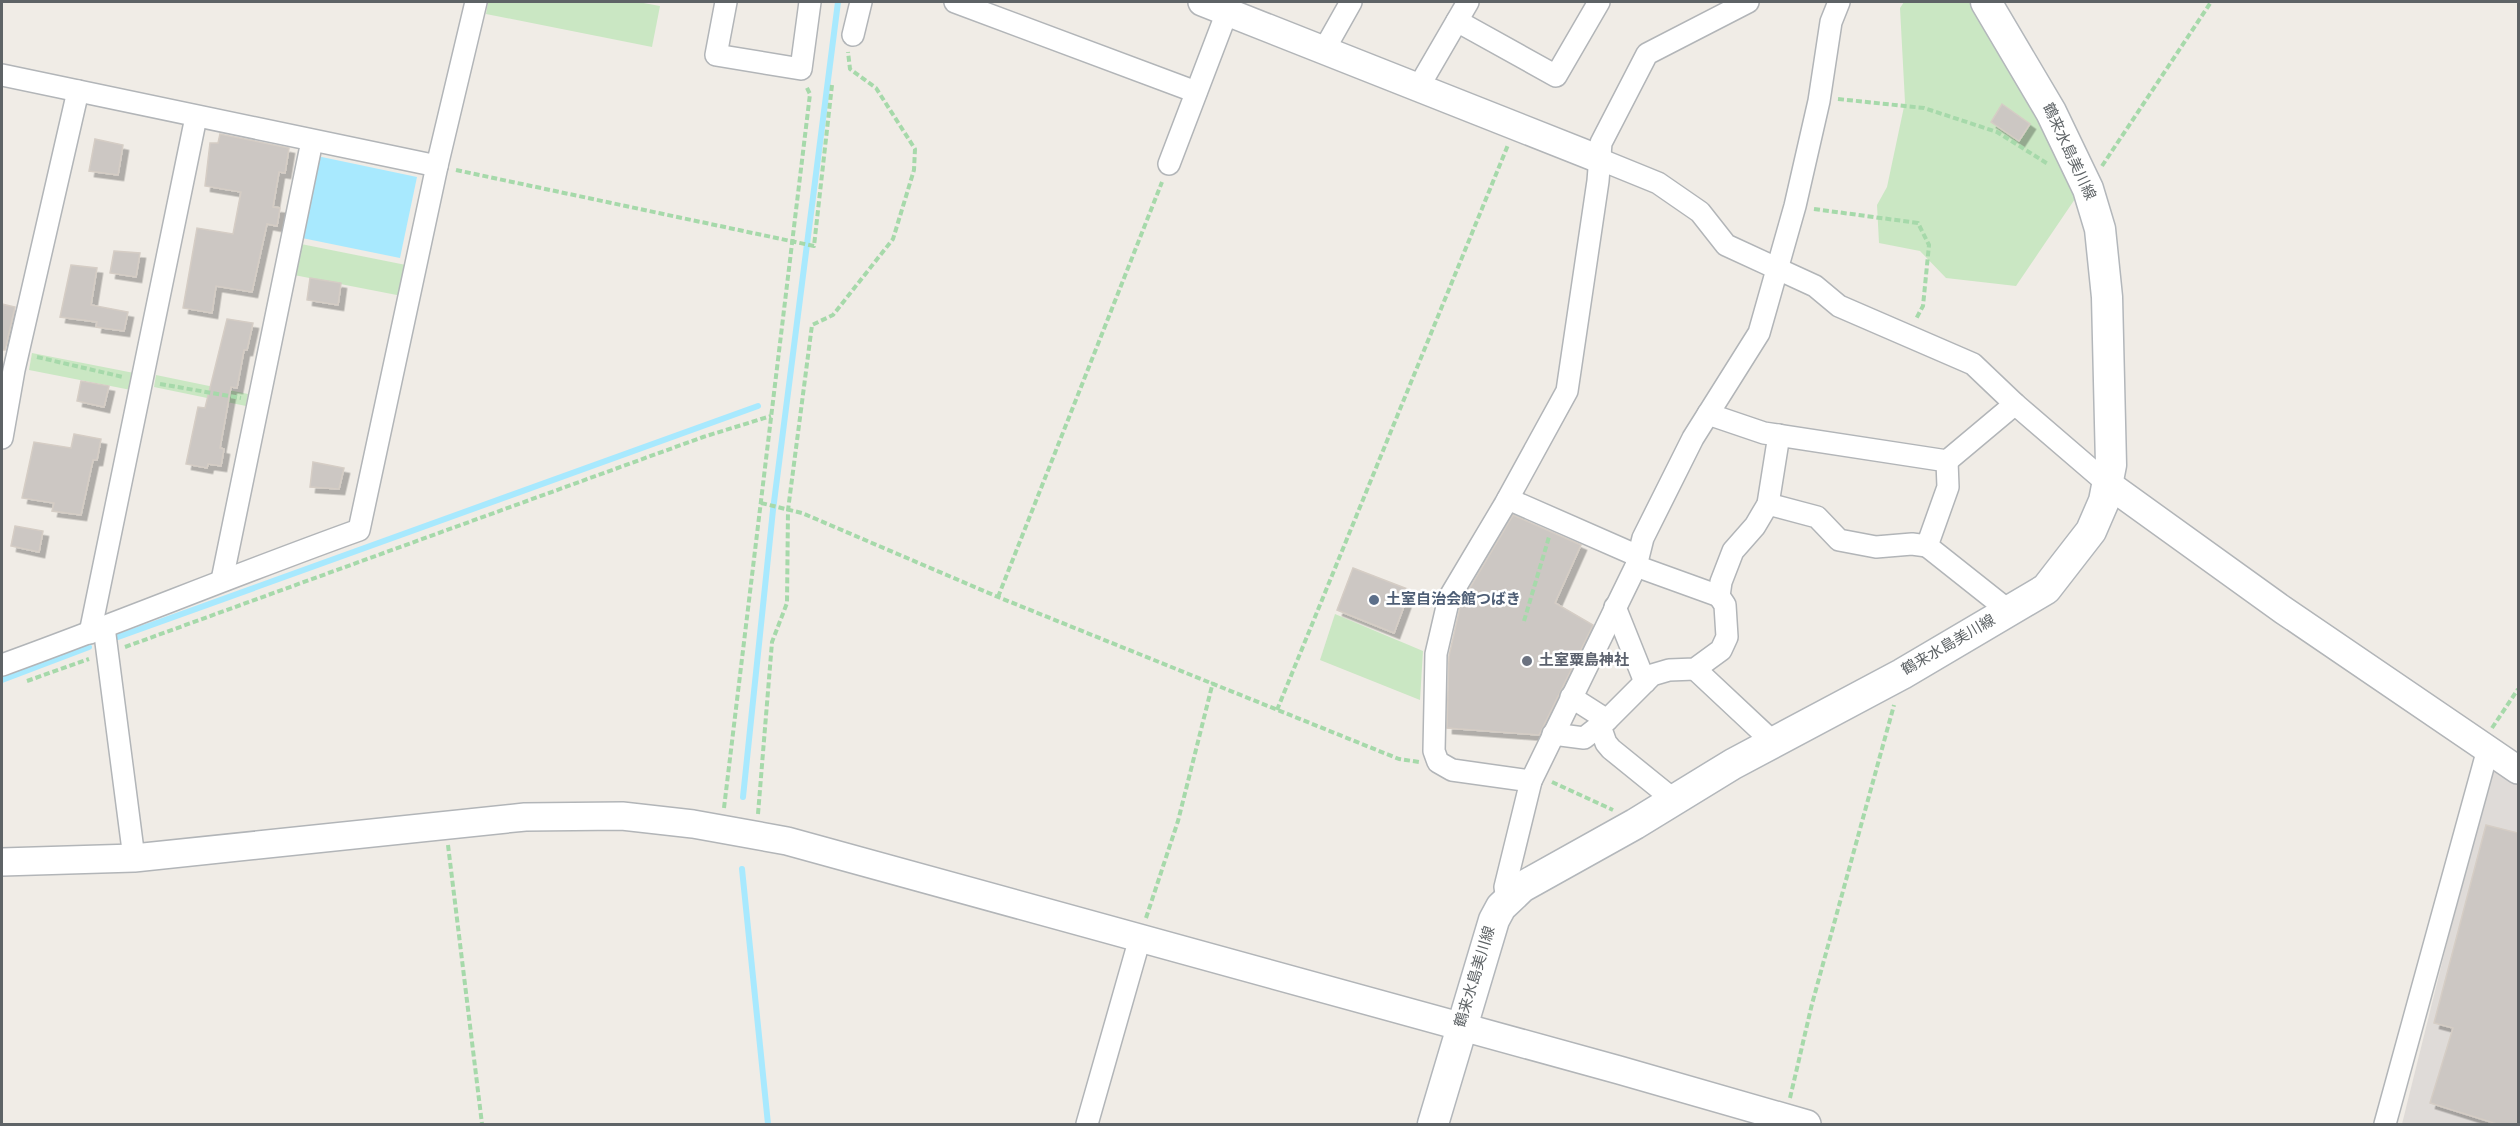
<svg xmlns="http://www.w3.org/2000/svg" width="2520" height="1126" viewBox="0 0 2520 1126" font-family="Overpass,'Noto Sans JP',sans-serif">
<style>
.industrial{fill:#dfdbd8}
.green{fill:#cae7c3}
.water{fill:#a8e9fe}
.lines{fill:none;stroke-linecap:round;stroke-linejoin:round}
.stream{stroke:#a8e9fe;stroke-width:6}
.building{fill:#ccc7c3;stroke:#d5cdc5;stroke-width:1.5;filter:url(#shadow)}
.minor-casing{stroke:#b2b5b8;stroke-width:24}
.tertiary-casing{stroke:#b2b5b8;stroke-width:30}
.secondary-casing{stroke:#b3b7bb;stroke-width:33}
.path{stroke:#a6d9aa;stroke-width:4;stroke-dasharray:6 3;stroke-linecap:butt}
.minor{stroke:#fff;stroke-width:21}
.tertiary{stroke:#fff;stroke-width:27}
.secondary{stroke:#fff;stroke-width:30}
.service-dot{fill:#5c6f8a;stroke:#fff;stroke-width:2}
.worship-dot{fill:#6b7280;stroke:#fff;stroke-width:2}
.labels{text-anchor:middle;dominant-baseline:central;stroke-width:5;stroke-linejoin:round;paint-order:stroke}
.street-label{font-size:15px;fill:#5e6366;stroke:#fff}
.service-label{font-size:15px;font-weight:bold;fill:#4e5e75;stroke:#fff;text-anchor:start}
.worship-label{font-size:15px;font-weight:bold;fill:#5b616d;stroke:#fff;text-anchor:start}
</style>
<defs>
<filter id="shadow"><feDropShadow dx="5.5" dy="5.5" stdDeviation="0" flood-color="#0004"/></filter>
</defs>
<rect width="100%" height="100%" fill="#f0ece6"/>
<path class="industrial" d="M2491 766 2518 786V1124H2402Z"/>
<g class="green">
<path d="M488 2H638L660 6 652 47 486 14Z"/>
<path d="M1904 2H1969L2045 129 2077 196 2016 286 1946 278 1920 251 1879 243 1877 205 1887 187 1905 102 1900 8Z"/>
<path d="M301 244 406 265 402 296 294 275Z"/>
<path d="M32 353 134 373 131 390 29 370Z"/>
<path d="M156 375 248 394 246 406 154 387Z"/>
<path d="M1335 614 1423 651 1420 700 1320 660Z"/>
</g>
<path class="water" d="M317 156 417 177 400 258 302 238Z"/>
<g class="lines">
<g class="stream">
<path d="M118 637 758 406"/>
<path d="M2 680 89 647"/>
<path d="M743 797 773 510 838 2"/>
<path d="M742 869 768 1124"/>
</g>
</g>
<g class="building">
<path d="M2002 104 2030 124 2019 141 1991 122Z"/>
<path d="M220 134 289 148 285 173 279 172 273 207 280 208 277 226 267 224 252 292 216 286 212 313 183 308 197 228 233 234 241 192 205 186 210 143H218Z"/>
<path d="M95 139 123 145 118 175 89 171Z"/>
<path d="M114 251 140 253 136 277 110 273Z"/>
<path d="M71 265 97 268 91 305 128 312 124 331 96 327 97 322 60 317Z"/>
<path d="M310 278 341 283 338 305 307 300Z"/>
<path d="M2 304 15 307 5 350H2Z"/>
<path d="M227 319 253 323 247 350H244L237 388 231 387 220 448 224 449 221 466 208 464 207 468 186 464 198 407 205 408Z"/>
<path d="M81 381 109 386 104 407 77 401Z"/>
<path d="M74 434 101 439 97 460H93L81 515 52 511 54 503 22 498 34 442 71 448Z"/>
<path d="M313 462 344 468 339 489 310 487Z"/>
<path d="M1513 515 1581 545 1555 603 1593 625 1539 735 1447 728 1449 656 1461 603Z"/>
<path d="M15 526 43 531 39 552 11 546Z"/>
<path d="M1353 568 1410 590 1394 633 1337 610Z"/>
<path d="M2486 825 2518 833V1125H2500L2430 1103 2453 1028 2434 1023Z"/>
</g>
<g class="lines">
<g class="minor-casing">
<g id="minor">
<path d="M726 2 716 55 801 69 810 2"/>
<path d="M955 2 1196 92"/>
<path d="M1457 21 1556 76 1599 2"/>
<path d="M853 35 861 2"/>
<path d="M1324 50 1351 2"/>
<path d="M2 75 437 166"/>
<path d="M1418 88 1468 2"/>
<path d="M1599 159 1658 183 1700 212 1726 245 1815 286 1839 306 1973 364 2015 404 2108 484"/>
<path d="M1169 164 1227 12"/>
<path d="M1708 414 1764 433 1947 461 2015 404"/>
<path d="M2 438 14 370 78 91"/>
<path d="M1947 461 1948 487 1927 546 2009 611"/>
<path d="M1508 499 1638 556"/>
<path d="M1768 504 1817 517 1839 540 1876 547 1912 544 1927 546"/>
<path d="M1636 566 1719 596"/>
<path d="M222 580 312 141"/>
<path d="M1615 607 1645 682"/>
<path d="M104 627 134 858"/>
<path d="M90 633 196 117"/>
<path d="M2 665C121 622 239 573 359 530L437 166 476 2"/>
<path d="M1695 669 1773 742"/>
<path d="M1571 697 1607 720"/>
<path d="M1600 726 1606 743 1611 749 1674 800"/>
<path d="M1553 734 1584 738 1607 720 1652 675 1669 670 1695 669 1721 650 1727 637 1725 605 1719 596 1721 582 1733 551 1755 526 1768 504 1779 435"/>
<path d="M1531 781 1452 770 1438 762 1434 751 1436 654 1449 598 1505 504 1567 391 1598 181 1601 143 1647 54 1748 2"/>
<path d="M1507 900 1505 887 1531 781 1636 566 1643 538 1693 438 1759 333 1795 206 1819 101 1831 22 1839 2"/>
<path d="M1087 1124 1140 938"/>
<path d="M2385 1124 2488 749"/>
</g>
</g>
<g class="tertiary-casing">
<g id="tertiary">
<path d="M1202 2 1599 159"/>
<path d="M2108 484 2283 610 2518 770"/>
<path d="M2 862 134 858 525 817 622 816 693 824 787 841 1619 1070 1807 1124"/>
</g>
</g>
<g class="secondary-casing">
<path id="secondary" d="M1433 1124 1494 920 1501 907 1522 887 1635 824 1733 764 1902 674 2046 589 2091 531 2104 501 2111 465 2107 297 2100 229 2088 189 2051 112 1986 2"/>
</g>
<g class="path">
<path d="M1838 99 1924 108 1997 132 2048 164"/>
<path d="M2102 166 2211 2"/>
<path d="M456 170 814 246 832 85"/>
<path d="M1814 209 1918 223 1929 245 1923 306 1916 319"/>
<path d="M37 357 123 377"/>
<path d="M160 384 241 398"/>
<path d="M761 503 802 513 998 597 1399 759 1419 762"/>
<path d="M998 597 1162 182"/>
<path d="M1524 621 1549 537"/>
<path d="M125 647 703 437 771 416"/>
<path d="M27 681 89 659"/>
<path d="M1277 710 1508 145"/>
<path d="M2492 728 2518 689"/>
<path d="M1552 782 1613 810"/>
<path d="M724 808 810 94 806 86"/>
<path d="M758 814 772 642 787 603 788 510 812 325 833 315 893 239 914 170 915 149 876 88 850 69 848 52"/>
<path d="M448 845 482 1124"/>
<path d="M1146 918 1178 821 1213 682"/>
<path d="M1790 1098 1812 1004 1894 705"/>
</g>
<use href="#minor" class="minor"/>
<use href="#tertiary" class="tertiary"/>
<use href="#secondary" class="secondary"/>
</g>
<circle class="service-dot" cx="1374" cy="600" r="6"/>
<circle class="worship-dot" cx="1527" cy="661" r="6"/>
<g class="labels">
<g class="street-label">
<text transform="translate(2068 152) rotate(65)">鶴来水島美川線</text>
<text transform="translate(1949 646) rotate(-30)">鶴来水島美川線</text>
<text transform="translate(1476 977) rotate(-73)">鶴来水島美川線</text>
</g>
<g class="service-label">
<text x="1386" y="600">土室自治会館つばき</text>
</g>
<g class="worship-label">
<text x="1539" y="661">土室粟島神社</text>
</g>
</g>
<rect width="2520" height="1126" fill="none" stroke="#5e6366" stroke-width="6"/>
</svg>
